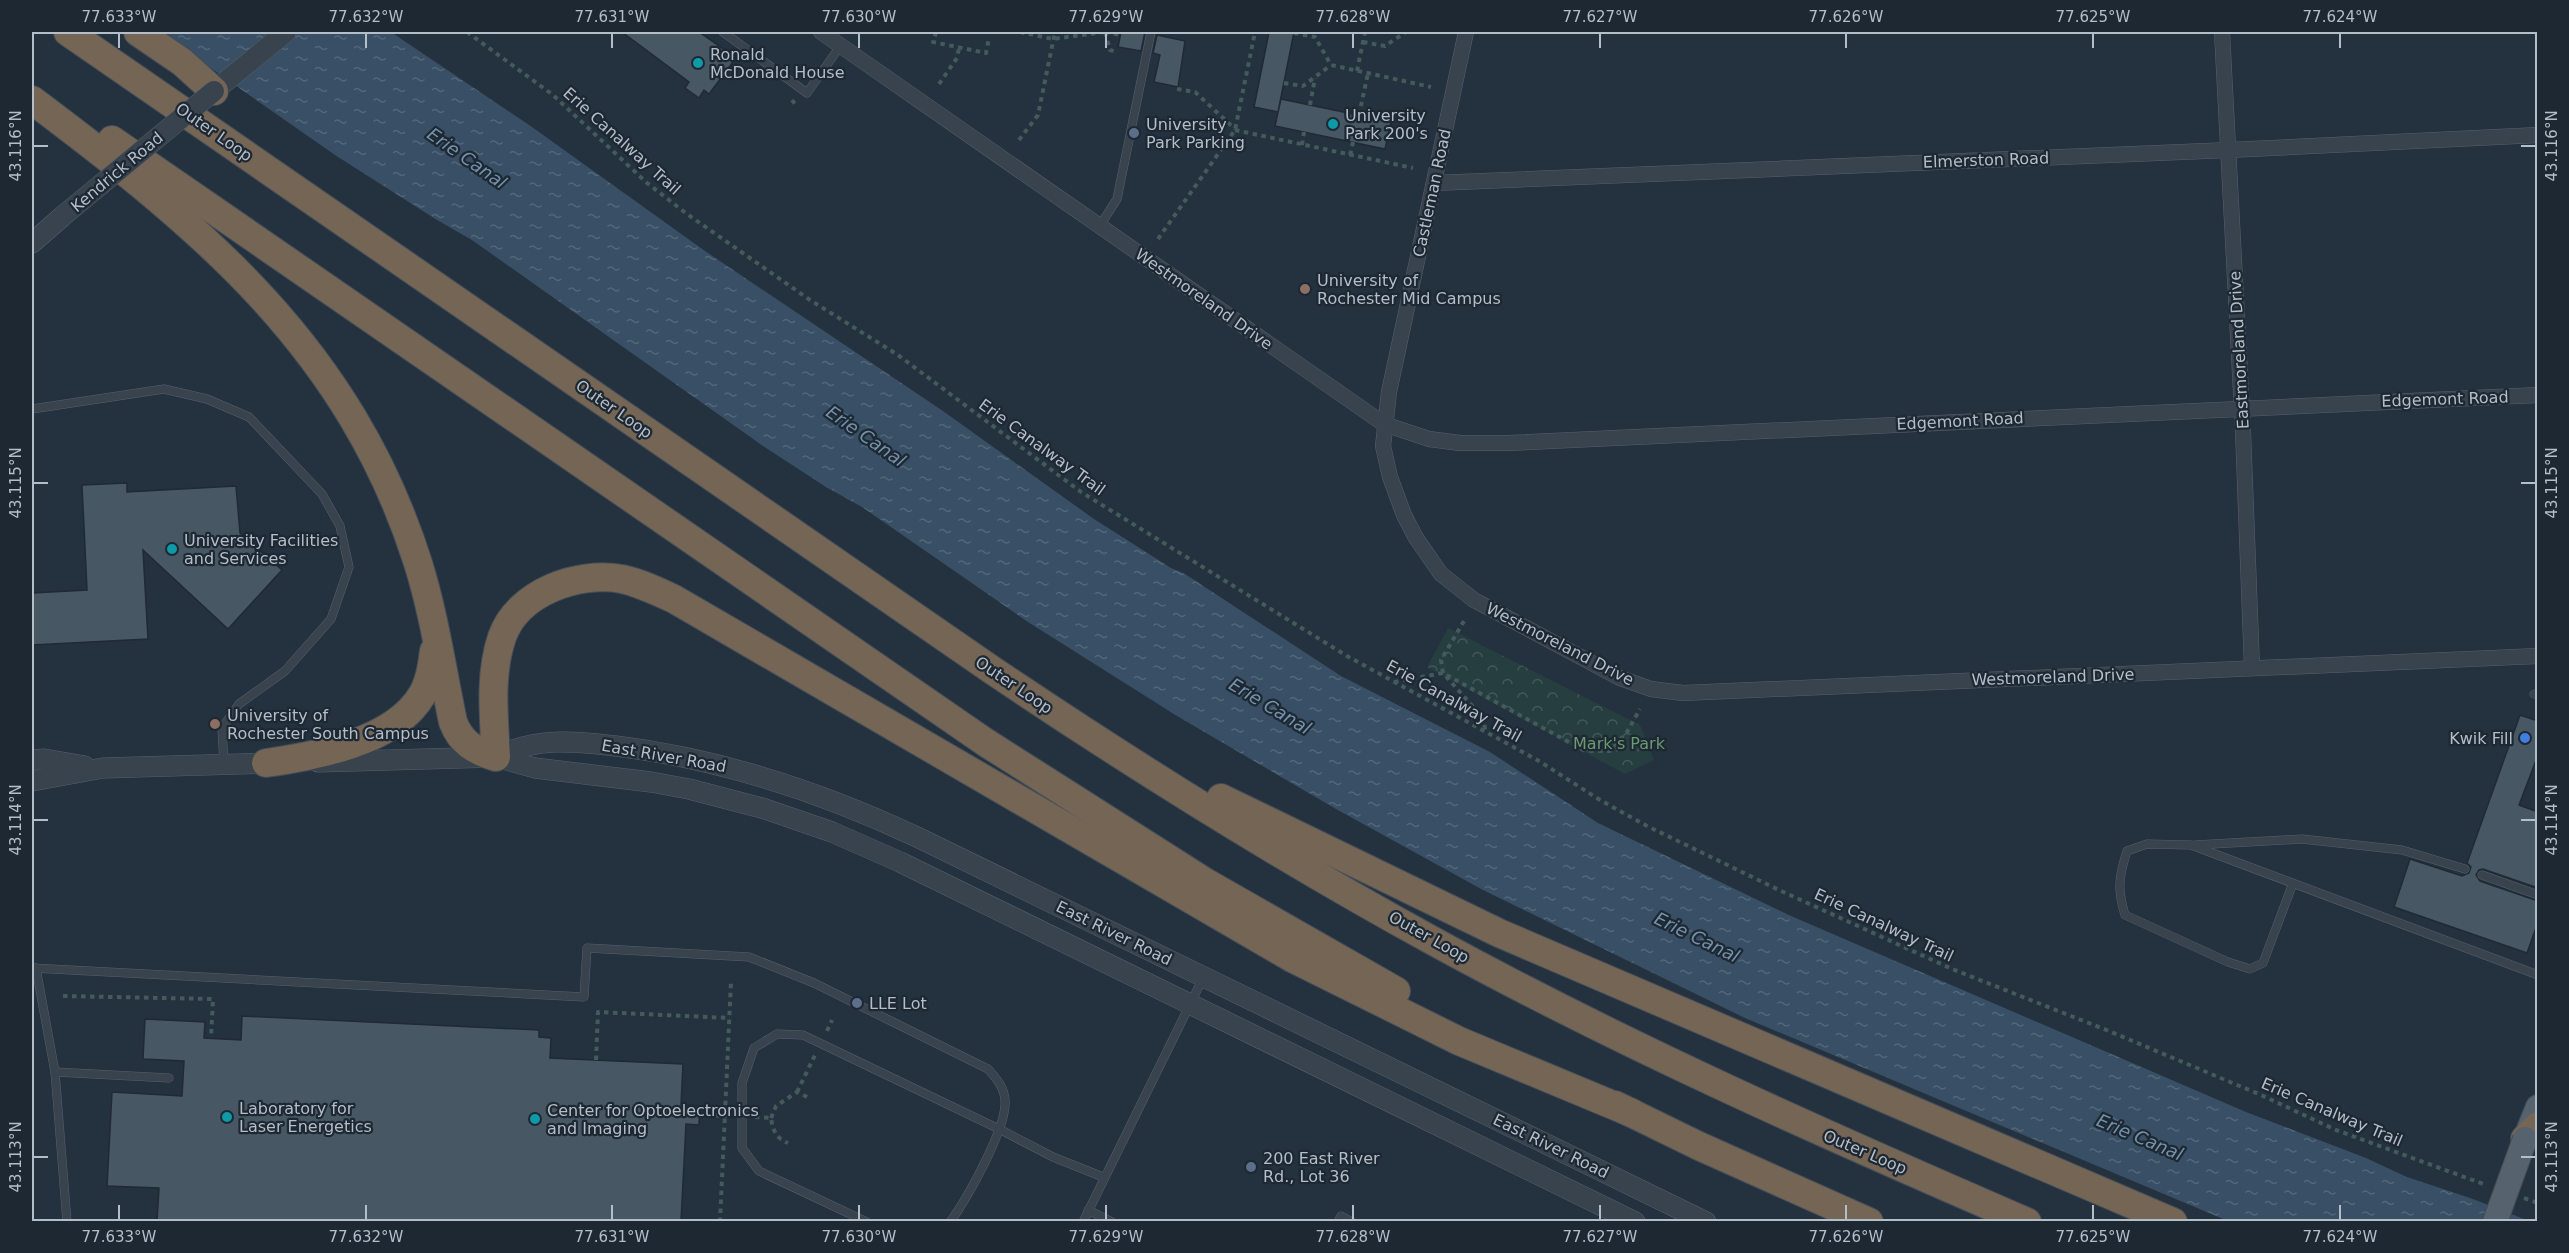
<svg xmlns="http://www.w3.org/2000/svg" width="2569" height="1253" viewBox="0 0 2569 1253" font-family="'DejaVu Sans',sans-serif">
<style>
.park{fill:url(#park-crowns)}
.water{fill:url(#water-ripples)}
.building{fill:#485764;stroke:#1f2a35;stroke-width:1.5}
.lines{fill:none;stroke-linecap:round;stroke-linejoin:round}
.service-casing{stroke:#56616c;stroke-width:9}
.minor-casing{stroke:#56616c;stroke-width:16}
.tertiary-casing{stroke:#56616c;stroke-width:21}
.primary-casing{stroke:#414c57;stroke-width:26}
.motorway-casing{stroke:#434e59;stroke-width:30}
.path{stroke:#445b5b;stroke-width:4;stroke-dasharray:4.5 4.5;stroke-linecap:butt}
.service{stroke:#38434e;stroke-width:8}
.minor{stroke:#38434e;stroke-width:15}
.tertiary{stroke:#38434e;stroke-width:20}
.primary{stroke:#56626e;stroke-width:24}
.motorway{stroke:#746555;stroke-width:28}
.tertiary-bridge-casing{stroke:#56616c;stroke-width:21;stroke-linecap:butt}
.primary-bridge-casing{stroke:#414c57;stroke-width:26;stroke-linecap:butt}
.tertiary-bridge{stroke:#38434e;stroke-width:20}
.primary-bridge{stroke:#56626e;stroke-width:24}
.ticks{fill:none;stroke:#b4bec9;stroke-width:2}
.culture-dot{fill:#0f9aa8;stroke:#1d2833;stroke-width:2}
.service-dot{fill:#5c6f8a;stroke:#1d2833;stroke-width:2}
.education-dot{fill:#8d6e63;stroke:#1d2833;stroke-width:2}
.shop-dot{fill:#3f7fe0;stroke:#1d2833;stroke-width:2}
.labels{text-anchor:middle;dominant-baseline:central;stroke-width:4.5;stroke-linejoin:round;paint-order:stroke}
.poi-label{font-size:16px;fill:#b4bec9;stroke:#1d2833;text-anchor:start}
.street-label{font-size:16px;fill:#b4bec9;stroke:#1d2833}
.park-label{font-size:16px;fill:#6b9a71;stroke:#1d2833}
.water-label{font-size:18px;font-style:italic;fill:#7492ab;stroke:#1d2833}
.neatline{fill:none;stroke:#b4bec9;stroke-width:2}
.ticks-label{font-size:15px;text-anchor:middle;fill:#b4bec9}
</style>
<defs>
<pattern id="park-crowns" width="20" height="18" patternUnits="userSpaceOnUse" patternTransform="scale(1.5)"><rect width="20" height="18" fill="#263e3f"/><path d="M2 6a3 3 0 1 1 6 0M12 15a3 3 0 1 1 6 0" fill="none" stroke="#435859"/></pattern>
<pattern id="water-ripples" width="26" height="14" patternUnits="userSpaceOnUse" patternTransform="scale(1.5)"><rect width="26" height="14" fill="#384f65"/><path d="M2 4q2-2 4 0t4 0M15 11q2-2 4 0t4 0" fill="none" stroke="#52677a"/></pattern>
</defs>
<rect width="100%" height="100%" fill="#24313e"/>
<path class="park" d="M1448 628 1640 725 1654 760 1625 774 1427 667Z"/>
<path class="water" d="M159 32H391L532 127 705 251 943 411 1094 519 1171 568 1185 574 1341 676 1490 752 1598 823 1791 916 2246 1112 2366 1158 2407 1177 2473 1199 2529 1221H2228L1745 1018 1483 890 1336 809 1177 716 1028 622 862 507 826 487 763 446 472 240 437 220 335 155Z"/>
<g class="building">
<path d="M622 32H699L736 58 709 94 704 90 699 98 685 88 689 82Z"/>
<path d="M1121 32H1145L1141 51 1118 47Z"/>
<path d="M1269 32H1294L1278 112 1281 99 1391 122 1385 149 1275 126 1278 112 1254 107Z"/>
<path d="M1157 35 1185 41 1178 87 1154 82 1160 55 1153 53Z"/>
<path d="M127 483V492L236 486 240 533 282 570 228 629 143 550 148 639 32 645V593L87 590 82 485Z"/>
<path d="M2520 715 2538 721V755L2519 805 2538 812V888L2483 869 2479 870 2476 875 2480 881 2538 901V922L2527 953 2394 907 2410 859 2462 876 2469 873 2471 867 2467 863Z"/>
<path d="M242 1016 539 1030V1037L551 1038 550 1058 683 1064 681 1105 700 1106 699 1125 686 1124 681 1221H157L159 1188 107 1186 112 1092 182 1096 184 1061 143 1059 145 1019 205 1022 204 1038 241 1040Z"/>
</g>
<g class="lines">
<g class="service-casing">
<g id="service">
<path d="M723 32 807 93 841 45"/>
<path d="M1099 227 1117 199 1151 32"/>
<path d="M32 409 164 389 207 399 249 417 322 494 340 526 349 567 331 619 285 671 239 704 222 728 224 765"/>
<path d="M2534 694 2538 695"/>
<path d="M2195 845 2302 839 2402 850 2465 869"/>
<path d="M2482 875 2538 895"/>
<path d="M2293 883 2263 963 2250 969 2228 962 2125 915C2117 889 2119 876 2127 851L2147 844 2191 845 2538 975"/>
<path d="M32 968 584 997 587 948 749 957 814 983 988 1069C998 1080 1006 1090 1005 1105 1004 1132 967 1199 950 1222"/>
<path d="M36 968 55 1072 67 1222"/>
<path d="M55 1072 169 1078"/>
<path d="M1088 1210 1112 1222"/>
<path d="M867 1222 759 1171 742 1148V1083L754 1048 777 1034 803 1035 999 1129 1053 1157 1103 1177"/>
<path d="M1083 1222 1203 978"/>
<path d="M1338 1222 1341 1216 1352 1222"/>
</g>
</g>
<g class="minor-casing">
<g id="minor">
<path d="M821 32 1384 424 1429 439 1460 443H1508L2538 395"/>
<path d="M1466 32 1389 392 1383 446 1390 477 1404 515 1416 538 1441 574 1474 600 1620 678 1651 689 1683 693 2538 656"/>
<path d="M2222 32 2243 431 2252 668"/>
<path d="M1435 183 2229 150 2538 135"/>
</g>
</g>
<g class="tertiary-casing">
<g id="tertiary">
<path d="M214 91 286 32"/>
<path d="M32 243 64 215"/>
<path d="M496 757C536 737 574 741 616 746 722 759 821 792 917 837L1706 1222"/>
<path d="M32 760 44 759 85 766"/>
<path d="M318 762 496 757 535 768 651 782 689 789 762 808 832 832 900 862 1635 1222"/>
<path d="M32 781 103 768 277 763"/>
</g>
</g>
<g class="primary-casing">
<path id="primary" d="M2525 1139 2538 1107"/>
</g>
<g class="motorway-casing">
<g id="motorway">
<path d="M68 32 992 670C1136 767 1283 859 1435 942 1627 1047 1826 1135 2027 1222"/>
<path d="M138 32 182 62 214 91"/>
<path d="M32 100C204 229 350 349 418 563 434 614 442 669 453 722 461 743 475 751 496 757 494 718 489 675 502 637 518 592 578 571 622 579 640 583 657 591 674 599L1292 958 1459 1041 1632 1113"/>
<path d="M112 140 985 742 1205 882 1396 991"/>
<path d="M266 763C316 756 394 742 422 695 430 681 432 666 434 651"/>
<path d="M1221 798 1499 933 2173 1222"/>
<path d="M1615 1105 1699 1146 1869 1222"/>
<path d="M2525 1139 2538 1126"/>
</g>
</g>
<g class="path">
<path d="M467 32 553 95 647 183 687 214 810 300 898 355 1081 492 1347 656 1539 761 1600 800 1647 826 1779 890 1952 969 2109 1031 2261 1095 2336 1130 2486 1185"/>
<path d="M936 32 933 42 986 53 989 38"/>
<path d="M1020 32 1053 39 1104 32"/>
<path d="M1105 32 1110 50 1117 52"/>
<path d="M1105 32 1120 35"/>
<path d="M1294 33 1315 37 1331 65 1431 87"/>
<path d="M1363 42 1385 46 1406 32"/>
<path d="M1357 71 1365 32"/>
<path d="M1284 83 1303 86 1331 65"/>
<path d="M939 84 957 58 959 48"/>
<path d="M1177 89 1195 92 1235 129"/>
<path d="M792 100 797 107"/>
<path d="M1310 105 1315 78"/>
<path d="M1359 115 1368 73"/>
<path d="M1235 130 1413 168"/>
<path d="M1019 140 1038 115 1055 32"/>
<path d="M1302 145 1304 132"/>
<path d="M1350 155 1353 142"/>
<path d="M1158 239 1235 130 1255 32"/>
<path d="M1464 621 1441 660 1443 673 1484 719 1485 730"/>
<path d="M1394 682 1443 673 1585 751H1610L1627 732 1640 709"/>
<path d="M63 996 213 999 211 1038"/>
<path d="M827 1031 832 1020"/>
<path d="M596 1060 598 1012 730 1018"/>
<path d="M797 1092 815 1055"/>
<path d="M698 1115 727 1116"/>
<path d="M755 1117 771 1118C773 1131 776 1138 788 1143"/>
<path d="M771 1118 776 1106 797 1092 809 1098"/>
<path d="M2524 1198 2538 1203"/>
<path d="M720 1222 731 981"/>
</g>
<use href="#service" class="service"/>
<use href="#minor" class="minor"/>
<use href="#tertiary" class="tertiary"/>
<use href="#primary" class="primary"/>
<use href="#motorway" class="motorway"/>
<g class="tertiary-bridge-casing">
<path id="tertiary-bridge" d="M64 215 214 91"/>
</g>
<g class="primary-bridge-casing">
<path id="primary-bridge" d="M2495 1222 2525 1139"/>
</g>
<use href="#tertiary-bridge" class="tertiary-bridge"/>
<use href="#primary-bridge" class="primary-bridge"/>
</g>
<path class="ticks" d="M119 33V48M366 33V48M612 33V48M859 33V48M1106 33V48M1353 33V48M1600 33V48M1846 33V48M2093 33V48M2340 33V48M33 146H48M2521 146H2536M33 483H48M2521 483H2536M33 820H48M2521 820H2536M33 1157H48M2521 1157H2536M119 1205V1220M366 1205V1220M612 1205V1220M859 1205V1220M1106 1205V1220M1353 1205V1220M1600 1205V1220M1846 1205V1220M2093 1205V1220M2340 1205V1220"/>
<g class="culture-dot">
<circle cx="698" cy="63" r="6"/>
<circle cx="1333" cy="124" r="6"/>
<circle cx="172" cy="549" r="6"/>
<circle cx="227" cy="1117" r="6"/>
<circle cx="535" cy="1119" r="6"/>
</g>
<g class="service-dot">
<circle cx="1134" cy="133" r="6"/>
<circle cx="857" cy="1003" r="6"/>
<circle cx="1251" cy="1167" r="6"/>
</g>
<g class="education-dot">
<circle cx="1305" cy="289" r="6"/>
<circle cx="215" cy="724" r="6"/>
</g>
<circle class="shop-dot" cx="2525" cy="738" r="6"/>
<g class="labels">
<g class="poi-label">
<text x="710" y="54">Ronald<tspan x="710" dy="18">McDonald House</tspan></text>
<text x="1345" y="115">University<tspan x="1345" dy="18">Park 200's</tspan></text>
<text x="1146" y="124">University<tspan x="1146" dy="18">Park Parking</tspan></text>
<text x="1317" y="280">University of<tspan x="1317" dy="18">Rochester Mid Campus</tspan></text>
<text x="184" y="540">University Facilities<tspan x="184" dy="18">and Services</tspan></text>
<text x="227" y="715">University of<tspan x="227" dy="18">Rochester South Campus</tspan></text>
<text x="2513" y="738" text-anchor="end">Kwik Fill</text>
<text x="869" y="1003">LLE Lot</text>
<text x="239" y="1108">Laboratory for<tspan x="239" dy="18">Laser Energetics</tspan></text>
<text x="547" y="1110">Center for Optoelectronics<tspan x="547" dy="18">and Imaging</tspan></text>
<text x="1263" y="1158">200 East River<tspan x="1263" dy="18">Rd., Lot 36</tspan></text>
</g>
<g class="street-label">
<text transform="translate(214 132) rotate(35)">Outer Loop</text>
<text transform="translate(622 141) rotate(42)">Erie Canalway Trail</text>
<text transform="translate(1986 160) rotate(-2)">Elmerston Road</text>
<text transform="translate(117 172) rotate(-40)">Kendrick Road</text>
<text transform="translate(1432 193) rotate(-78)">Castleman Road</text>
<text transform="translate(1204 299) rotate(35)">Westmoreland Drive</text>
<text transform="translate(2239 350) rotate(-93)">Eastmoreland Drive</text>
<text transform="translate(2445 399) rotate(-2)">Edgemont Road</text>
<text transform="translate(614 409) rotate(35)">Outer Loop</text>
<text transform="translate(1960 421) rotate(-3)">Edgemont Road</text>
<text transform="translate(1042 447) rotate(36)">Erie Canalway Trail</text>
<text transform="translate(1560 644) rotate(27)">Westmoreland Drive</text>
<text transform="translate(2053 677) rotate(-2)">Westmoreland Drive</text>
<text transform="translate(1014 685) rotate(34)">Outer Loop</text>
<text transform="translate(1454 701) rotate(29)">Erie Canalway Trail</text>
<text transform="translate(664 756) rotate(10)">East River Road</text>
<text transform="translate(1884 925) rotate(25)">Erie Canalway Trail</text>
<text transform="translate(1114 933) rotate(26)">East River Road</text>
<text transform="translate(1429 937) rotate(29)">Outer Loop</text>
<text transform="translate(2332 1112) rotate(23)">Erie Canalway Trail</text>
<text transform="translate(1551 1146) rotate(26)">East River Road</text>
<text transform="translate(1865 1152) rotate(23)">Outer Loop</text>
</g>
<g class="park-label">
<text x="1619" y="743">Mark's Park</text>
</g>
<g class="water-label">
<text transform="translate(467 158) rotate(35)">Erie Canal</text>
<text transform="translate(866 436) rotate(35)">Erie Canal</text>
<text transform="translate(1270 706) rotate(31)">Erie Canal</text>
<text transform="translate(1697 937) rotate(26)">Erie Canal</text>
<text transform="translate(2140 1137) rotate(23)">Erie Canal</text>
</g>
</g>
<rect width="2569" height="1253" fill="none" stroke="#1d2833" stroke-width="66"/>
<rect x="33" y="33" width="2503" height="1187" class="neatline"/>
<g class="ticks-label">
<text x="119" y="22">77.633°W</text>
<text x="366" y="22">77.632°W</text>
<text x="612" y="22">77.631°W</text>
<text x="859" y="22">77.630°W</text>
<text x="1106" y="22">77.629°W</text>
<text x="1353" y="22">77.628°W</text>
<text x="1600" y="22">77.627°W</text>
<text x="1846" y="22">77.626°W</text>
<text x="2093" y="22">77.625°W</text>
<text x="2340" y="22">77.624°W</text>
<text transform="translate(16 146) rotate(-90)" y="5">43.116°N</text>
<text transform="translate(2552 146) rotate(-90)" y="5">43.116°N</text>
<text transform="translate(16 483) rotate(-90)" y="5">43.115°N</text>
<text transform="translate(2552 483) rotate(-90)" y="5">43.115°N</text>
<text transform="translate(16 820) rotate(-90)" y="5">43.114°N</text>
<text transform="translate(2552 820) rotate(-90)" y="5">43.114°N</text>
<text transform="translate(16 1157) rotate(-90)" y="5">43.113°N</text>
<text transform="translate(2552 1157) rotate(-90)" y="5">43.113°N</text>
<text x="119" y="1242">77.633°W</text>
<text x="366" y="1242">77.632°W</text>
<text x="612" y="1242">77.631°W</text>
<text x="859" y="1242">77.630°W</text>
<text x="1106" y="1242">77.629°W</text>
<text x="1353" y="1242">77.628°W</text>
<text x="1600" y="1242">77.627°W</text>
<text x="1846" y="1242">77.626°W</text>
<text x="2093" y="1242">77.625°W</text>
<text x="2340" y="1242">77.624°W</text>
</g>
</svg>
